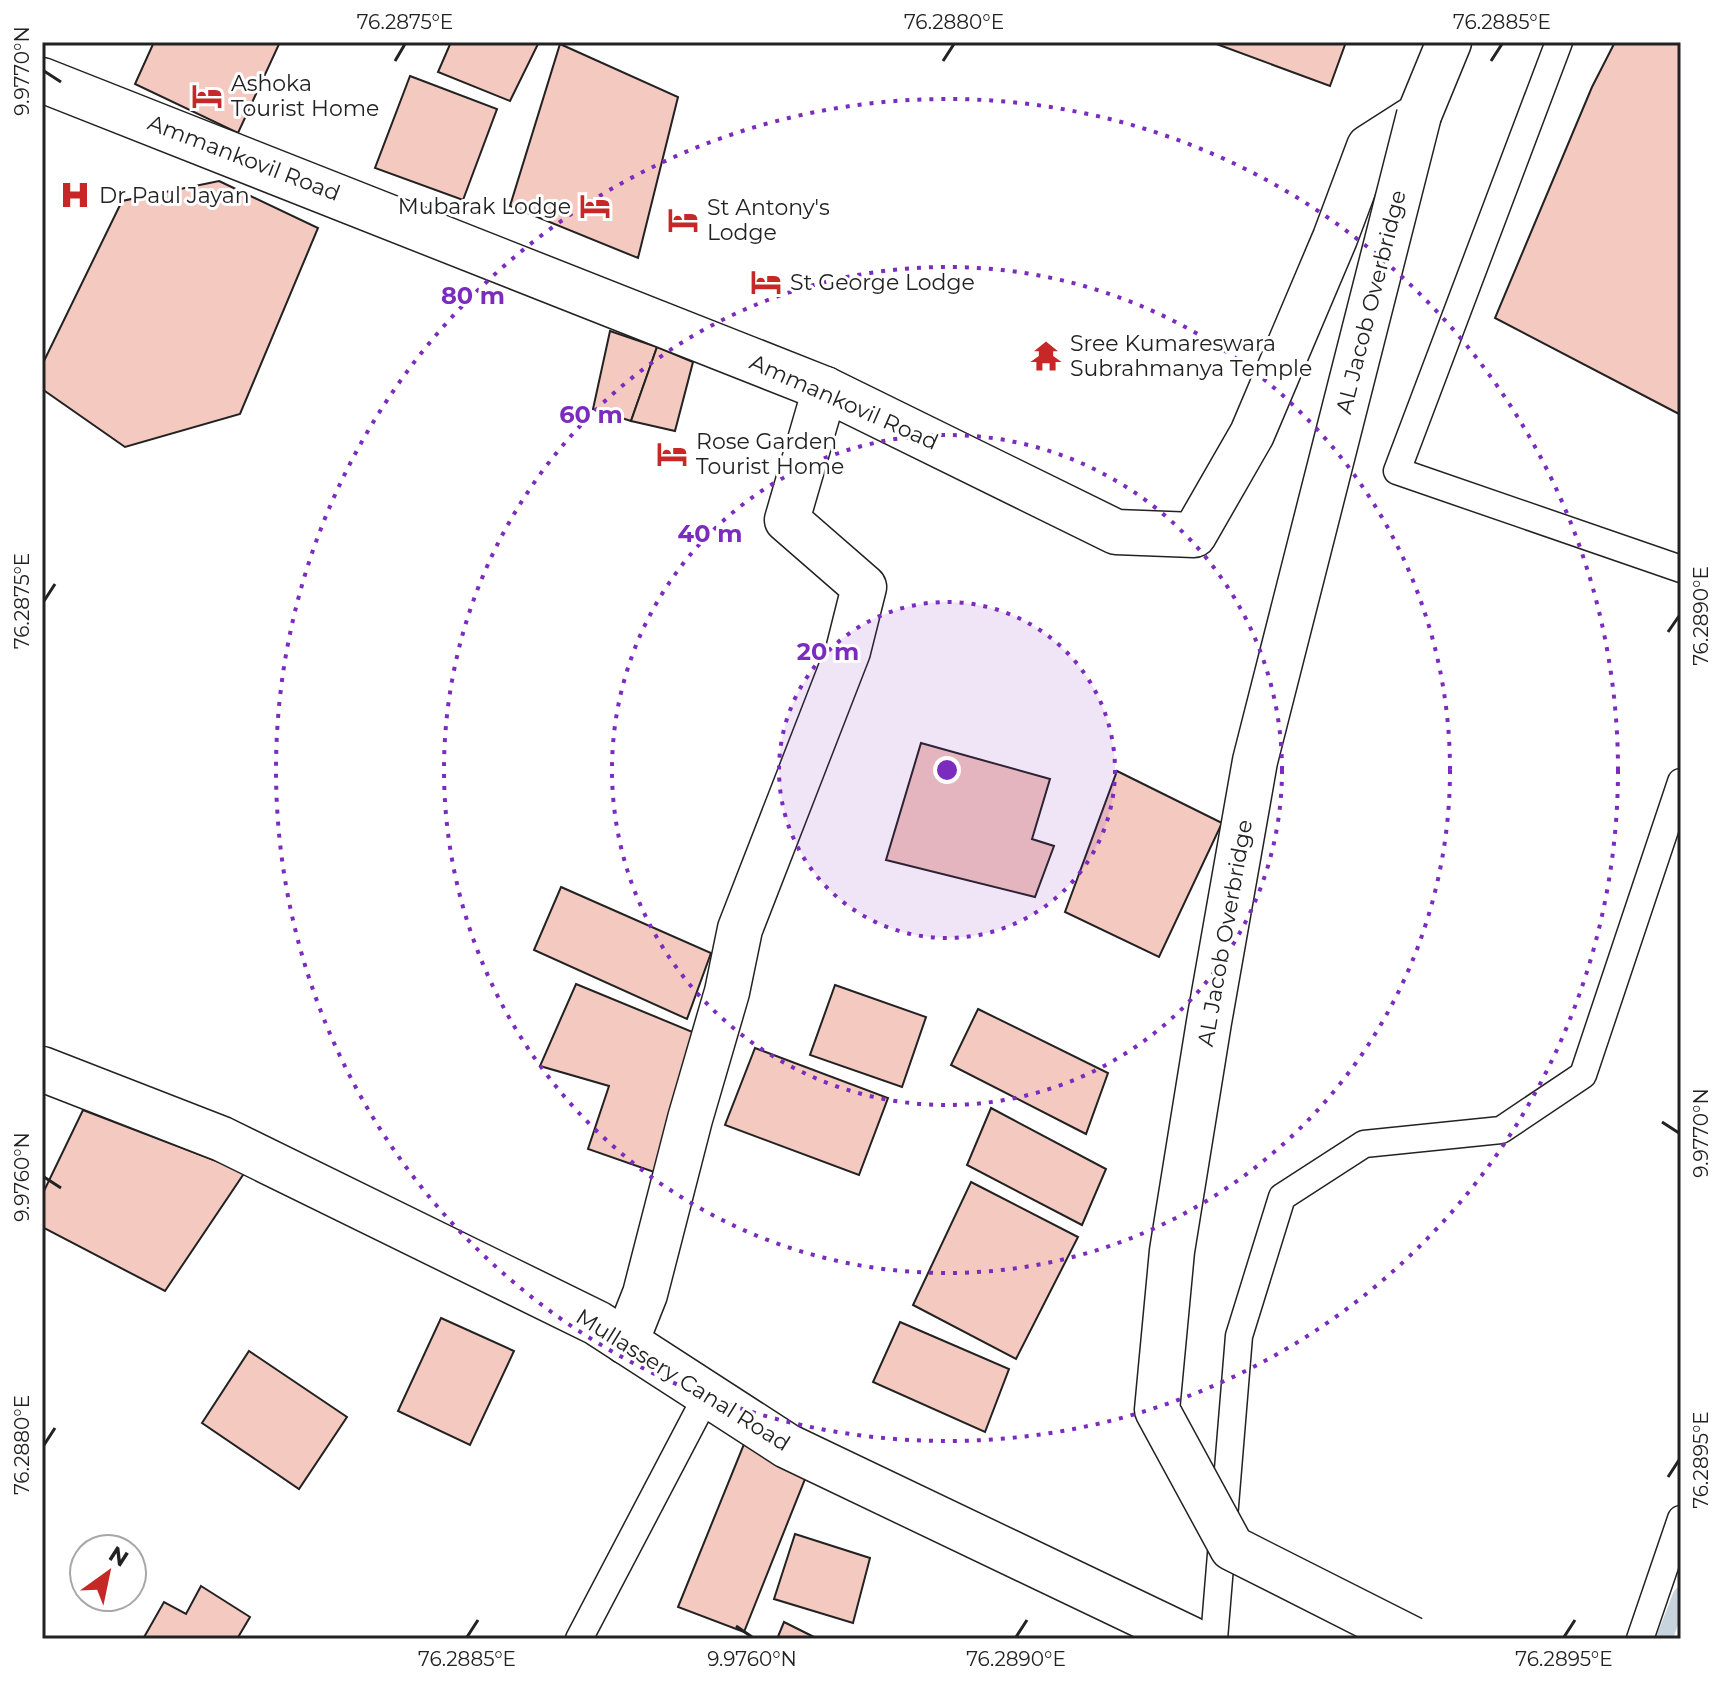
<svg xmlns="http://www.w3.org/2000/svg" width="1723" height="1681" viewBox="0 0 1723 1681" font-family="Montserrat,sans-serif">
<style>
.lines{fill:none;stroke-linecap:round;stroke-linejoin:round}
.stream{stroke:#c7d3dd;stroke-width:16}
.building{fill:#f3c9c0;stroke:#222;stroke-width:2}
.lane-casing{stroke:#222;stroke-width:29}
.street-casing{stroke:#222;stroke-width:47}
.secondary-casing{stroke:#222;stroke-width:47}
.lane{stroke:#fff;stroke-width:26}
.street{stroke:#fff;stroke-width:44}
.secondary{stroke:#fff;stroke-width:44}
.secondary-bridge-casing{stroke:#222;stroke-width:47;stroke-linecap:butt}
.secondary-bridge{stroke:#fff;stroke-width:44}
.ticks{fill:none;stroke:#222;stroke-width:3}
.ring{fill:none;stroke:#7b2cbf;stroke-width:4;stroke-dasharray:4 8}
.labels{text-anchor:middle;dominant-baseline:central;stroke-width:6;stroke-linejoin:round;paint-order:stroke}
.poi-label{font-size:22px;fill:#222;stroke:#fff;text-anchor:start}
.street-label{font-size:22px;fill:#222;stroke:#fff}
.centre{fill:#7b2cbf;stroke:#fff;stroke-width:4}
.ring-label{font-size:24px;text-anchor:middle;font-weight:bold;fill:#7b2cbf;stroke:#fff;stroke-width:6;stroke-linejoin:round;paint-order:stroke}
.neatline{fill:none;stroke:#222;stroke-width:3}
.ticks-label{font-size:20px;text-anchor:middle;fill:#222}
</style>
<rect width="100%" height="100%" fill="#fff"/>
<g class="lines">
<path class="stream" d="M1664 1639 1681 1595"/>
</g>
<g class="building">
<path d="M154 42H280L238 133 135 84Z"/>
<path d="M451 42H539L510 101 438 72Z"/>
<path d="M1211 42H1346L1330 86Z"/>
<path d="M1615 42H1681V415L1495 318 1592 87Z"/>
<path d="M560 44 678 97 638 258 510 206Z"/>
<path d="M410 76 497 109 463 200 375 168Z"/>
<path d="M219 181 318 228 240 414 125 447 42 389V365L122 201Z"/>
<path d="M610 331 657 347 631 421 593 409Z"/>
<path d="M657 347 693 362 675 431 631 421Z"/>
<path d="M921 743 1050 779 1032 839 1054 846 1035 897 886 860Z"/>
<path d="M1117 771 1222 823 1159 957 1065 912Z"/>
<path d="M561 887 711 953 687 1019 534 950Z"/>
<path d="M576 984 695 1033 654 1172 588 1149 609 1086 540 1066Z"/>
<path d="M835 985 926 1017 902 1087 810 1055Z"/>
<path d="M978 1009 1108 1073 1086 1134 951 1065Z"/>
<path d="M755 1048 888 1098 859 1175 725 1125Z"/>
<path d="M991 1108 1106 1169 1082 1225 967 1165Z"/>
<path d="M83 1110 245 1172 165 1291 42 1227V1195Z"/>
<path d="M971 1182 1078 1237 1016 1359 913 1305Z"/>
<path d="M441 1318 514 1351 470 1445 398 1411Z"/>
<path d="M900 1322 1009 1369 985 1432 873 1382Z"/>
<path d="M249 1351 347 1417 299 1489 202 1423Z"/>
<path d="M744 1444 809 1469 744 1632 678 1607Z"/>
<path d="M795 1534 870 1558 853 1623 774 1599Z"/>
<path d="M201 1586 250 1617 237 1639H143L164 1602 186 1614Z"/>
<path d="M784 1622 818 1639H777Z"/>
</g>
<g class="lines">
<g class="lane-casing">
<g id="lane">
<path d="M1559 42 1397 471 1681 569"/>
<path d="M579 1639 707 1395"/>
<path d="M1214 1639 1239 1336 1282 1197 1364 1144 1501 1130 1583 1075 1681 782"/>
<path d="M1640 1639 1681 1519"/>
</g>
</g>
<g class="street-casing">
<g id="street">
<path d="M42 1069 222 1139 597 1323 787 1446 1191 1639"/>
<path d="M626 1342 645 1294 690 1119 727 992 740 929 848 651 864 587 787 520 825 389"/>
</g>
</g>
<g class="secondary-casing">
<path id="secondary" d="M42 80 825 389 1116 532 1194 535 1252 434 1335 238 1369 147 1419 115 1449 42"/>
</g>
<use href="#lane" class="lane"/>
<use href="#street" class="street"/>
<use href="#secondary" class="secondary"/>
<g class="secondary-bridge-casing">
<path id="secondary-bridge" d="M1412 1639 1232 1548 1157 1410 1172 1251 1209 1022 1255 761 1419 115"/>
</g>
<use href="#secondary-bridge" class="secondary-bridge"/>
</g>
<path class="ticks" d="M395 61 405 44M943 61 954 44M1491 61 1502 44M44 71 61 82M44 601 55 584M1668 632 1679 616M1662 1122 1679 1133M44 1177 61 1188M44 1445 55 1428M1668 1477 1679 1460M736 1626 752 1637M467 1637 478 1620M1016 1637 1027 1620M1564 1637 1575 1620"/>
<circle cx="947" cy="770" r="168" fill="#7b2cbf" fill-opacity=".12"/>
<g class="ring">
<circle cx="947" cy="770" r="168"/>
<circle cx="947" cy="770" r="335"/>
<circle cx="947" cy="770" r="503"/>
<circle cx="947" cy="770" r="671"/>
</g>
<defs>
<g id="hotel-bare" transform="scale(2.4)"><path d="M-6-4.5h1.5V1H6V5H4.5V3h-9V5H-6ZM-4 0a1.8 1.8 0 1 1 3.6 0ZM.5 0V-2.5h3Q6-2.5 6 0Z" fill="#c62828" stroke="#fff" stroke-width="2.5" paint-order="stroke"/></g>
<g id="hospital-bare" transform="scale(2.4)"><path d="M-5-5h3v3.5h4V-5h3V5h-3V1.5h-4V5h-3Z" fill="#c62828" stroke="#fff" stroke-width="2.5" paint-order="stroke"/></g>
<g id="temple-bare" transform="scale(2.4)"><path d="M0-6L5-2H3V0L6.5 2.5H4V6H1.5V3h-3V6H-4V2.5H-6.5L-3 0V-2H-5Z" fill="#c62828" stroke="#fff" stroke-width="2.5" paint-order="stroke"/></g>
</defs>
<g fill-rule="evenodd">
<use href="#hotel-bare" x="207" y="96"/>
<use href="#hospital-bare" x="75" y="195"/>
<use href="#hotel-bare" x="595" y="206"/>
<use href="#hotel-bare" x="683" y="220"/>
<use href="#hotel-bare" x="766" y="282"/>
<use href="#temple-bare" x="1046" y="356"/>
<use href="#hotel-bare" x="672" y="454"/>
</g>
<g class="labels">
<g class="poi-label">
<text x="231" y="83">Ashoka<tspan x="231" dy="25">Tourist Home</tspan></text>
<text x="99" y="195">Dr Paul Jayan</text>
<text x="571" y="206" text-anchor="end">Mubarak Lodge</text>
<text x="707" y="207">St Antony's<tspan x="707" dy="25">Lodge</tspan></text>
<text x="790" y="282">St George Lodge</text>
<text x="1070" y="343">Sree Kumareswara<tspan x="1070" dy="25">Subrahmanya Temple</tspan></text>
<text x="696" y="441">Rose Garden<tspan x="696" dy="25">Tourist Home</tspan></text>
</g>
<g class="street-label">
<text transform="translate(244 158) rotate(21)">Ammankovil Road</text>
<text transform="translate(1371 302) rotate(-76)">AL Jacob Overbridge</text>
<text transform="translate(844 402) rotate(24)">Ammankovil Road</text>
<text transform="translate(1225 933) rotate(-80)">AL Jacob Overbridge</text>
<text transform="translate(683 1380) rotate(32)">Mullassery Canal Road</text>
</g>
</g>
<circle cx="947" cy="770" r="12" class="centre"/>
<g class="ring-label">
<text x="473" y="304">80 m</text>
<text x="591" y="423">60 m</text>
<text x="710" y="542">40 m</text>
<text x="828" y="660">20 m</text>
</g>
<rect width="1723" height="1681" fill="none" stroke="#ffffff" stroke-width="88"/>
<g transform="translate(108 1573) rotate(33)"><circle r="38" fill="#ffffff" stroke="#a7a7a7" stroke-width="2"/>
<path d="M0-6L14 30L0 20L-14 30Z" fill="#c62828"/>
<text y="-12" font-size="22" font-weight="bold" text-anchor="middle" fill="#222222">N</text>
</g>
<rect x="44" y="44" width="1635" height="1593" class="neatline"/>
<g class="ticks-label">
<text x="405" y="29">76.2875°E</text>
<text x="954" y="29">76.2880°E</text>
<text x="1502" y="29">76.2885°E</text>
<text transform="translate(22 71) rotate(-90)" y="7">9.9770°N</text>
<text transform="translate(22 601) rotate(-90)" y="7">76.2875°E</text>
<text transform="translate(1701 616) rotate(-90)" y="7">76.2890°E</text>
<text transform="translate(1701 1133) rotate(-90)" y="7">9.9770°N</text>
<text transform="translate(22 1177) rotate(-90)" y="7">9.9760°N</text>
<text transform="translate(22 1445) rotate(-90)" y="7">76.2880°E</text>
<text transform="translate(1701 1460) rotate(-90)" y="7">76.2895°E</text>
<text x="467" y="1666">76.2885°E</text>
<text x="752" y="1666">9.9760°N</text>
<text x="1016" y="1666">76.2890°E</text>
<text x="1564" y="1666">76.2895°E</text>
</g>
</svg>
